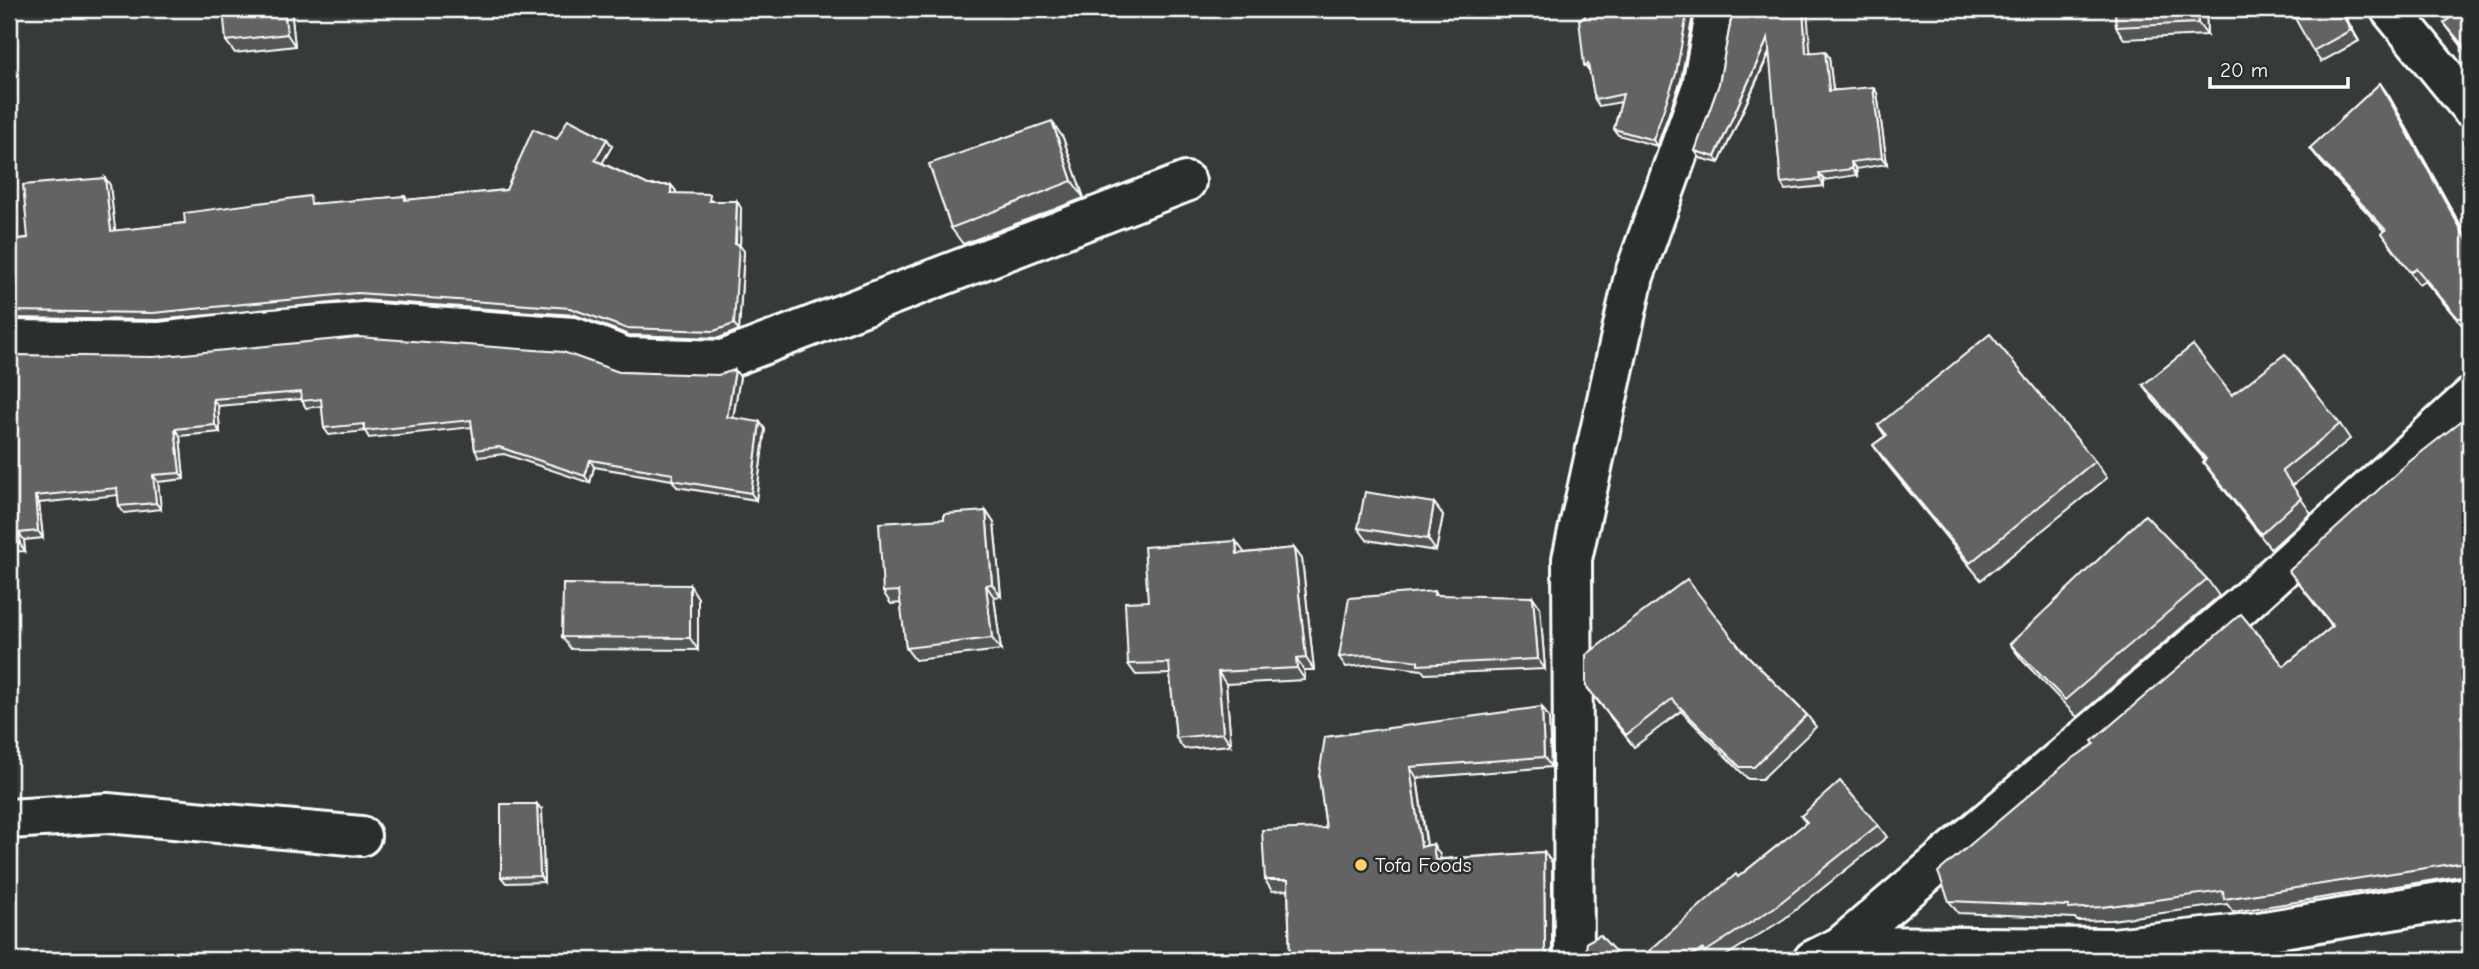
<svg xmlns="http://www.w3.org/2000/svg" width="2479" height="969" viewBox="0 0 2479 969" font-family="'Comic Neue',sans-serif">
<style>
.lines{fill:none;stroke-linecap:round;stroke-linejoin:round}
.street-casing{stroke:#fff;stroke-width:44}
.secondary-casing{stroke:#fff;stroke-width:44}
.street{stroke:#2a2d2e;stroke-width:38}
.secondary{stroke:#2a2d2e;stroke-width:38}
.wall{fill:#555657;stroke:#fff;stroke-width:2}
.shaded-wall{fill:#454647;stroke:#fff;stroke-width:2}
.building{fill:#636465;stroke:#fff;stroke-width:2}
.poi-dot{fill:#ffd166;stroke:#2a2d2e;stroke-width:2.5}
.labels{text-anchor:middle;dominant-baseline:central;stroke-width:5;stroke-linejoin:round;paint-order:stroke}
.poi-label{font-size:21px;fill:#fff;stroke:#2a2d2e;text-anchor:start}
</style>
<rect width="100%" height="100%" fill="#373a3b"/>
<filter id="ink" filterUnits="userSpaceOnUse"><feTurbulence type="fractalNoise" baseFrequency=".0143" numOctaves="2"/><feDisplacementMap in="SourceGraphic" scale="14" xChannelSelector="R" yChannelSelector="G"/><feConvolveMatrix kernelMatrix="1 2 1 2 8 2 1 2 1" color-interpolation-filters="sRGB"/></filter>
<g filter="url(#ink)">
<g class="lines">
<g class="street-casing">
<g id="street">
<path d="M2390 9 2470 107"/>
<path d="M9 340 159 342 257 330 363 322 573 337 625 357 723 360 1186 182"/>
<path d="M9 819 107 813 361 836"/>
<path d="M1574 960 1572 559 1634 276 1702 86 1716 9"/>
</g>
</g>
<g class="secondary-casing">
<g id="secondary">
<path d="M1841 946 2113 948 2259 932 2470 897"/>
<path d="M1813 960 1841 946 2241 606 2470 398"/>
</g>
</g>
<use href="#street" class="street"/>
<use href="#secondary" class="secondary"/>
</g>
<g class="wall">
<path d="M291 9 295 46 235 53 226 41Z"/>
<path d="M1733 9 1810 52 1829 57 1833 90 1877 93 1887 164 1856 169 1857 175 1824 180V186L1785 190 1781 183 1770 52 1719 163 1700 158 1695 151 1719 84Z"/>
<path d="M2115 9H2206L2207 35 2124 39 2116 27Z"/>
<path d="M2341 9 2359 41 2321 62 2313 51Z"/>
<path d="M2470 9V57L2444 23Z"/>
<path d="M1585 18 1681 80 1657 146 1618 135 1614 129 1621 102 1599 106 1595 100 1590 71 1584 65Z"/>
<path d="M2380 83 2389 96 2470 243V331H2467L2425 281 2419 285 2382 233 2384 231 2320 161 2310 148Z"/>
<path d="M1063 138 1084 198 963 244 951 228Z"/>
<path d="M557 139H607L612 146 602 163 648 185H671L676 191V194L714 201 741 208 740 246 744 251 739 330 719 338 629 335 575 315 362 300 158 320 9 318V240L28 238 105 178 110 185 115 231 185 223 315 203V204L405 196 407 200 506 190Z"/>
<path d="M9 355 619 372 740 377 733 418 765 429 756 500 677 487 672 480 594 467 590 483 504 454 479 457 475 450 472 427 369 438 365 431 329 435 324 428 322 406 306 408 301 399 218 406 220 432 180 436 184 479 158 482 161 509 124 513 119 506 118 495 39 503 43 538 24 540 25 551 9 552Z"/>
<path d="M2143 385 2232 395 2340 424 2350 439 2292 486 2311 513 2271 549 2214 477 2203 462 2205 460 2153 400Z"/>
<path d="M2470 414V876L2466 875 2233 912 2227 904 2112 920 2077 921 2075 918 1958 913 1949 901 2284 666 2332 627 2289 571Z"/>
<path d="M1878 425 2095 461 2107 478 1981 580 1885 462 1873 445 1885 436Z"/>
<path d="M1434 503 1443 515 1436 551 1367 540 1358 528Z"/>
<path d="M986 511 994 523 1001 596 994 597 1001 650 915 660 906 648 901 603 891 604 883 592 944 519Z"/>
<path d="M1294 548 1302 559 1314 670H1304L1305 680 1226 684 1231 745 1184 749 1176 738 1170 674 1136 675 1128 664 1148 601 1244 553Z"/>
<path d="M2207 579 2219 596 2077 717 2022 660 2010 644Z"/>
<path d="M1434 591 1438 595 1540 607 1545 669 1425 674 1422 670 1375 664 1346 667 1339 657Z"/>
<path d="M698 598V650L571 649 562 637Z"/>
<path d="M1742 650 1807 715 1816 727 1762 779H1748L1681 711 1634 747 1586 686Z"/>
<path d="M1542 707 1549 718 1551 767 1417 778 1427 845 1440 855V859L1544 852 1552 863V960H1290L1288 890 1272 891 1265 880 1326 828 1319 776Z"/>
<path d="M542 810 544 882 506 883 501 877Z"/>
<path d="M1801 816 1878 825 1887 837 1784 919 1719 960H1639L1738 877 1806 823Z"/>
</g>
<g class="shaded-wall">
<path d="M284 9H291L295 46 287 34Z"/>
<path d="M1688 9H1694L1681 80 1657 146 1653 140Z"/>
<path d="M1803 9H1807L1811 59 1806 53Z"/>
<path d="M2198 9H2206L2207 35 2198 23Z"/>
<path d="M2339 9H2341L2359 41 2351 30Z"/>
<path d="M1768 38 1773 44 1719 163 1715 157Z"/>
<path d="M1825 51 1829 57 1834 97 1829 91Z"/>
<path d="M2380 83 2389 96 2470 243V246Z"/>
<path d="M1873 87 1877 93 1887 164 1882 158Z"/>
<path d="M1052 121 1063 138 1084 198 1072 181Z"/>
<path d="M607 139 612 146 600 167 595 160Z"/>
<path d="M1851 162 1856 169 1857 175 1852 169Z"/>
<path d="M1819 173 1824 180V186L1820 179Z"/>
<path d="M105 178 110 185 116 238 111 231Z"/>
<path d="M671 185 676 191V200L671 193Z"/>
<path d="M737 201 741 208 740 246 744 251 739 330 734 324Z"/>
<path d="M735 370 740 377 732 424 727 417Z"/>
<path d="M213 399 218 406 220 432 215 425Z"/>
<path d="M760 422 765 429 756 500 751 493Z"/>
<path d="M175 429 180 436 184 479 180 473Z"/>
<path d="M590 460 594 467 590 483 585 476Z"/>
<path d="M153 475 158 482 161 509 156 503Z"/>
<path d="M35 496 39 503 43 538 38 531Z"/>
<path d="M1434 503 1443 515 1436 551 1428 539Z"/>
<path d="M986 511 994 523 1001 596 992 584Z"/>
<path d="M19 533 24 540 25 551 20 544Z"/>
<path d="M1236 541 1244 552 1245 565 1237 554Z"/>
<path d="M1294 548 1302 559 1314 670 1306 658Z"/>
<path d="M690 585 698 598V650L690 638Z"/>
<path d="M986 585 994 597 1001 650 992 638Z"/>
<path d="M1533 597 1540 607 1545 669 1538 659Z"/>
<path d="M1296 659 1304 670 1305 680 1297 668Z"/>
<path d="M1218 672 1226 684 1231 745 1223 733Z"/>
<path d="M1542 707 1549 718 1551 767 1544 757Z"/>
<path d="M1410 767 1417 778 1428 857 1421 847Z"/>
<path d="M537 804 542 810 544 882 540 876Z"/>
<path d="M1433 844 1440 855 1442 870 1435 860Z"/>
<path d="M1544 852 1552 863V960H1550L1545 950Z"/>
</g>
<g class="building">
<path d="M223 9H284L287 34 226 41Z"/>
<path d="M1584 9H1688L1676 74 1653 140 1614 129 1623 94 1595 100 1588 64 1584 65 1579 19 1585 18Z"/>
<path d="M1733 9H1803L1806 53 1825 51 1829 91 1873 87 1882 158 1851 162 1852 169 1819 173 1820 179 1781 183 1768 38 1715 157 1695 151 1719 84Z"/>
<path d="M2115 9H2198V23L2116 27Z"/>
<path d="M2290 9H2339L2351 30 2313 51Z"/>
<path d="M2460 9H2470V54L2444 23Z"/>
<path d="M2380 83 2469 244 2470 243V318H2458L2416 268 2410 272 2382 233 2386 230 2310 148Z"/>
<path d="M568 119 607 139 595 160 648 185H671V193L710 194 709 201H737L735 244H739L734 324 714 331 625 328 570 308 357 293 153 313 9 311V240L28 238 23 185 105 178 111 231 185 223 184 213 310 196 311 204 405 196V200L506 190 533 129 557 139Z"/>
<path d="M1052 121 1072 181 951 228 929 164Z"/>
<path d="M1990 334 2095 461 1970 563 1873 445 1887 435 1878 425Z"/>
<path d="M358 337 563 352 619 372 718 375 735 370 727 417 760 422 751 493 672 480 673 474 590 460 585 476 499 447 475 450 471 420 364 431V424L324 428 321 399 302 401 301 392 213 399 215 425 175 429 180 473 153 475 156 503 119 506 117 488 35 496 38 531 19 533 20 544 9 545V355L154 357Z"/>
<path d="M2193 345 2232 395 2285 354 2340 424 2282 471 2301 498 2261 534 2203 462 2206 459 2143 385Z"/>
<path d="M2470 414V865L2458 863 2224 899 2223 891 2103 907 2068 909V906L1949 901 1938 872 2069 761 2094 744 2092 741 2241 614 2284 666 2333 626 2289 571 2409 462Z"/>
<path d="M1365 492 1434 503 1428 539 1358 528Z"/>
<path d="M986 511 992 584 986 585 992 638 906 648 899 591 883 592 879 523 944 519V514Z"/>
<path d="M2145 515 2207 579 2065 700 2010 644Z"/>
<path d="M1236 541 1237 554 1294 548 1306 658 1296 659 1297 668 1218 672 1223 733 1176 738 1169 663 1128 664 1125 602 1148 601 1144 547Z"/>
<path d="M1687 579 1742 650 1807 715 1754 767H1740L1672 699 1626 735 1586 686V655Z"/>
<path d="M563 584 690 585V638L562 637Z"/>
<path d="M1434 591V595L1533 597 1538 659 1418 665V661L1368 655 1339 657 1349 598Z"/>
<path d="M1542 707 1544 757 1410 767 1421 847 1433 844 1435 860 1544 852 1545 950 1550 960H1290L1288 880H1265L1262 830 1326 828 1319 776 1325 737Z"/>
<path d="M1840 781 1878 825 1775 907 1705 952 1703 949 1683 960H1639L1736 874 1738 877 1807 822 1801 816Z"/>
<path d="M501 804H537L540 876 501 877Z"/>
<path d="M1600 935 1623 960H1583L1585 958 1587 942Z"/>
</g>
</g>
<circle class="poi-dot" cx="1361" cy="865" r="7"/>
<g class="labels">
<g class="poi-label">
<text x="1375" y="865">Tofa Foods</text>
</g>
</g>
<rect width="2479" height="969" fill="none" stroke="#2a2d2e" stroke-width="35"/>
<rect x="18" y="18" width="2444" height="934" fill="none" stroke="#fff" stroke-width="2.5" filter="url(#ink)"/>
<path d="M2210 77v10h138v-10" fill="none" stroke="#ffffff" stroke-width="3.5"/>
<text x="2220" y="77" font-size="21" fill="#ffffff" stroke="#2a2d2e" stroke-width="5" paint-order="stroke">20 m</text>
</svg>
